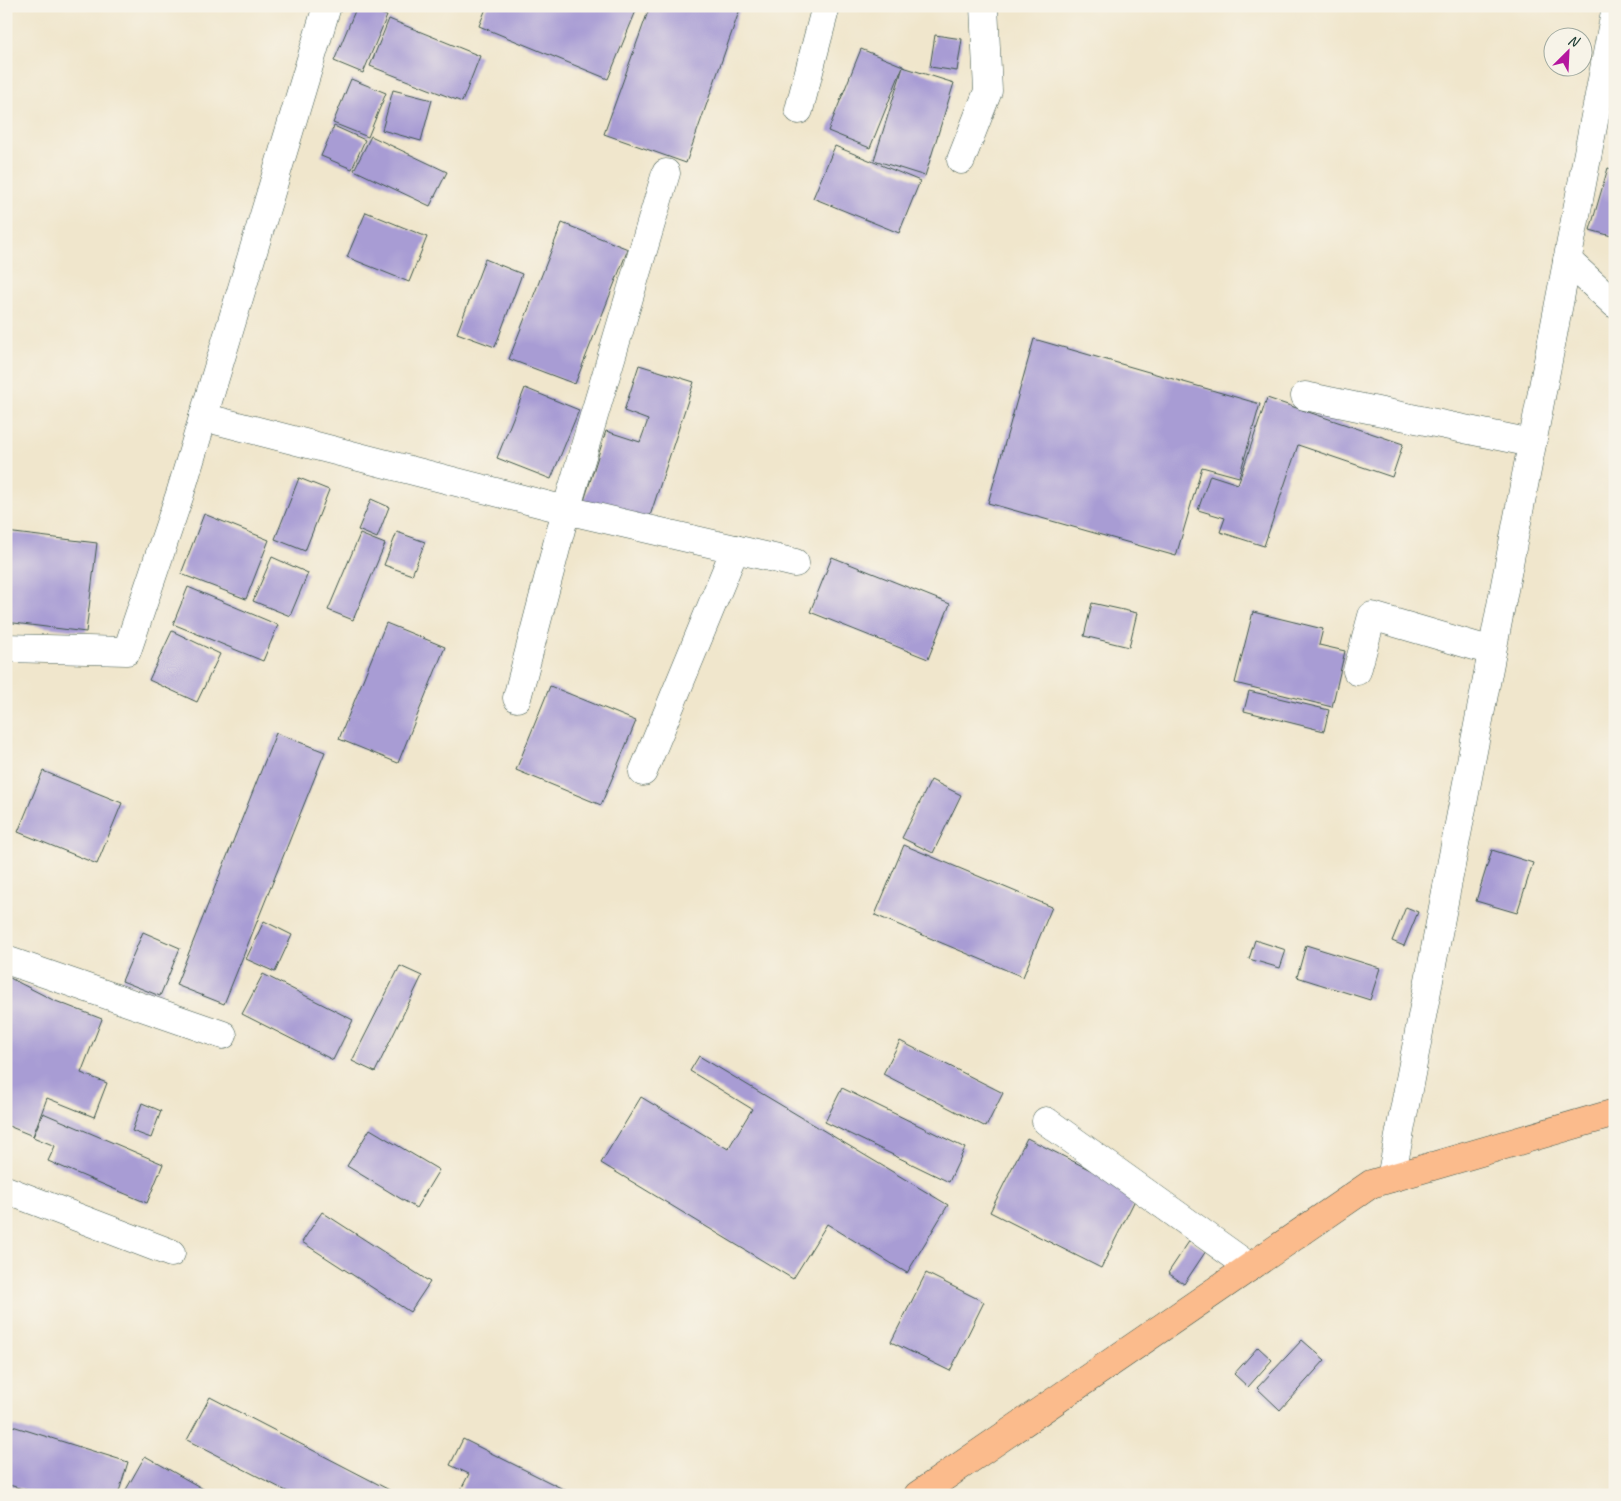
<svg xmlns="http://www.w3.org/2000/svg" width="1621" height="1501" viewBox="0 0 1621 1501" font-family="Caveat,sans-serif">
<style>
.building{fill:#a89cd4}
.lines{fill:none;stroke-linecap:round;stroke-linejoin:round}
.minor-casing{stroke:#3e564b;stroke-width:29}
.major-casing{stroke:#3e564b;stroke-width:29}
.minor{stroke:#fff;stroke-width:28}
.major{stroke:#fbbb8c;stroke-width:28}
</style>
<rect width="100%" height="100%" fill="#f7f3e8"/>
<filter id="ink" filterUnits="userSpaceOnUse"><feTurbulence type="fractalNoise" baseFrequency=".02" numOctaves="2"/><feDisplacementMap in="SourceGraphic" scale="10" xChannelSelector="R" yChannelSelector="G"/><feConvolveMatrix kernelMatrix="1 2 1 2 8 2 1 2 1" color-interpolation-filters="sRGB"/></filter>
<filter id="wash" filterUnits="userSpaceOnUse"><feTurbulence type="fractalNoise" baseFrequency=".0096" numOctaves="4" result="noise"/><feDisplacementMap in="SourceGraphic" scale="20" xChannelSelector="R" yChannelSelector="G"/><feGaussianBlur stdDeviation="1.12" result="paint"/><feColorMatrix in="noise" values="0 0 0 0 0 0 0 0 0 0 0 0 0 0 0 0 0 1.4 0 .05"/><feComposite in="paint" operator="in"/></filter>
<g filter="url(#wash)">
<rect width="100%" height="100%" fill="#f0e6cc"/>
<g id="blocks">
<g class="building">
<path d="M357 6H362L387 16 363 73 334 61Z"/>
<path d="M487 6H638L608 79 479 26Z"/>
<path d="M650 6H741L686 163 604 134Z"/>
<path d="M389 19 480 56 462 102 370 66Z"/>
<path d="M935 35 962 39 957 71 930 67Z"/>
<path d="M861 49 903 66 870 148 828 131Z"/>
<path d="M903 67 954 83 925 176 874 160Z"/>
<path d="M351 79 386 93 368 137 333 123Z"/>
<path d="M393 90 432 100 421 141 382 130Z"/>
<path d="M334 126 365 140 352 169 321 156Z"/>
<path d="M371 136 447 172 430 206 354 170Z"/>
<path d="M835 146 920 181 899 233 813 198Z"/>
<path d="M1608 168 1615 170V237L1590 230Z"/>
<path d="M366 212 427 237 409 282 347 257Z"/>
<path d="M562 223 628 249 575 384 509 359Z"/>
<path d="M485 259 522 274 495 347 457 333Z"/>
<path d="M1034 339 1260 404 1239 477 1202 467 1176 556 988 503Z"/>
<path d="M639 365 694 382 648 522 584 501 606 431 640 442 648 420 624 411Z"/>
<path d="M525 388 579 410 551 479 497 458Z"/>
<path d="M1267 398 1403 444 1392 477 1298 445 1264 546 1220 532 1225 518 1198 510 1210 475 1238 484Z"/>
<path d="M299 478 329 490 305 551 275 539Z"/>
<path d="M371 499 389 507 377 538 358 530Z"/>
<path d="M204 514 269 540 246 599 181 574Z"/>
<path d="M6 532 97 543 86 632 6 622Z"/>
<path d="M397 532 425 542 412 575 384 565Z"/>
<path d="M360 534 385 544 353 620 328 610Z"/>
<path d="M272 557 308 573 290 616 253 601Z"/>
<path d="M832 557 950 604 928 659 810 612Z"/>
<path d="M188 587 278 625 263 661 173 624Z"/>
<path d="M1092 603 1137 613 1129 647 1084 636Z"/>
<path d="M1253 612 1323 629 1319 645 1345 651 1332 707 1235 683Z"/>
<path d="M386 623 445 647 398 763 339 739Z"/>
<path d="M172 631 220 654 197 702 149 680Z"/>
<path d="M550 686 636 721 601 805 516 770Z"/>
<path d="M1249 691 1329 710 1324 731 1244 711Z"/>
<path d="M276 733 325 752 224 1004 176 985Z"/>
<path d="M43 771 122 803 97 864 18 832Z"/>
<path d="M931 780 961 795 933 853 902 838Z"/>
<path d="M904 845 1052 907 1023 977 875 915Z"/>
<path d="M1492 850 1533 863 1517 913 1476 901Z"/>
<path d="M1406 907 1418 912 1404 946 1392 941Z"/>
<path d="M264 921 292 935 275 972 246 959Z"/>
<path d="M143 932 180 948 160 996 122 981Z"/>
<path d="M1255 940 1286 950 1280 968 1249 959Z"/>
<path d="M1306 945 1380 968 1370 1000 1297 977Z"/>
<path d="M400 966 422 976 375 1072 352 1061Z"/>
<path d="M263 974 353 1020 333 1060 242 1014Z"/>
<path d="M6 976 53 1000 102 1019 81 1073 107 1083 94 1117 47 1098 33 1136 6 1125Z"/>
<path d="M900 1041 1003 1093 986 1127 883 1074Z"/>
<path d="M699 1056 948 1205 907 1273 827 1224 793 1279 601 1163 641 1097 728 1149 752 1109 690 1071Z"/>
<path d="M842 1088 965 1148 949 1182 825 1122Z"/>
<path d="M142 1103 161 1111 151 1138 132 1131Z"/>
<path d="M43 1113 163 1164 147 1203 48 1161 55 1146 33 1137Z"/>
<path d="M370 1129 439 1170 416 1208 347 1166Z"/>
<path d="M1027 1138 1138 1194 1101 1268 990 1212Z"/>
<path d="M322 1212 430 1282 410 1312 302 1242Z"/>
<path d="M1190 1240 1206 1251 1184 1284 1168 1273Z"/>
<path d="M926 1273 984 1302 950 1371 891 1342Z"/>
<path d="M1302 1340 1325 1360 1280 1410 1257 1388Z"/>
<path d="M1258 1347 1272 1360 1248 1387 1234 1374Z"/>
<path d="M210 1397 399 1495H294L187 1440Z"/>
<path d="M6 1424 128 1462 118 1495H42L6 1484Z"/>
<path d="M463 1439 575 1495H458L469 1474 450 1465Z"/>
<path d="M145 1456 214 1495H123Z"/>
</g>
</g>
</g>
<g filter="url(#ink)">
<use href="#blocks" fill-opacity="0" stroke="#3e564b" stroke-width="1"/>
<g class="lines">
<g class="minor-casing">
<g id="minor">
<path d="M799 110 826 6"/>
<path d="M961 160 988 91 984 6"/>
<path d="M1567 260 1615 304"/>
<path d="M1305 396 1532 443"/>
<path d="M203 417 566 510 666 173"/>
<path d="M6 648 127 651 180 494 327 6"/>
<path d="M1357 671 1372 616 1492 651"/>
<path d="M517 698 566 510 795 563"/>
<path d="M643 772 735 549"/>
<path d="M6 960 223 1035"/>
<path d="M1046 1121 1250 1267"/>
<path d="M1391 1178 1615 12"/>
<path d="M6 1190 171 1253"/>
</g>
</g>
<g class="major-casing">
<path id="major" d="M918 1495 1371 1184 1615 1113"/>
</g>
<use href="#minor" class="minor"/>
<use href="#major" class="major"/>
</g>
</g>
<rect width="1621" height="1501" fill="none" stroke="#f7f3e8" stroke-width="25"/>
<g transform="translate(1568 52) rotate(24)"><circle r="24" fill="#f7f3e8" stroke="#a1aaa0"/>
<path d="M0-4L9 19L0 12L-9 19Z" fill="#b5179e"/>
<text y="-8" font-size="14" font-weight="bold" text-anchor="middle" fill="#1f3d34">N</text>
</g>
</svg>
